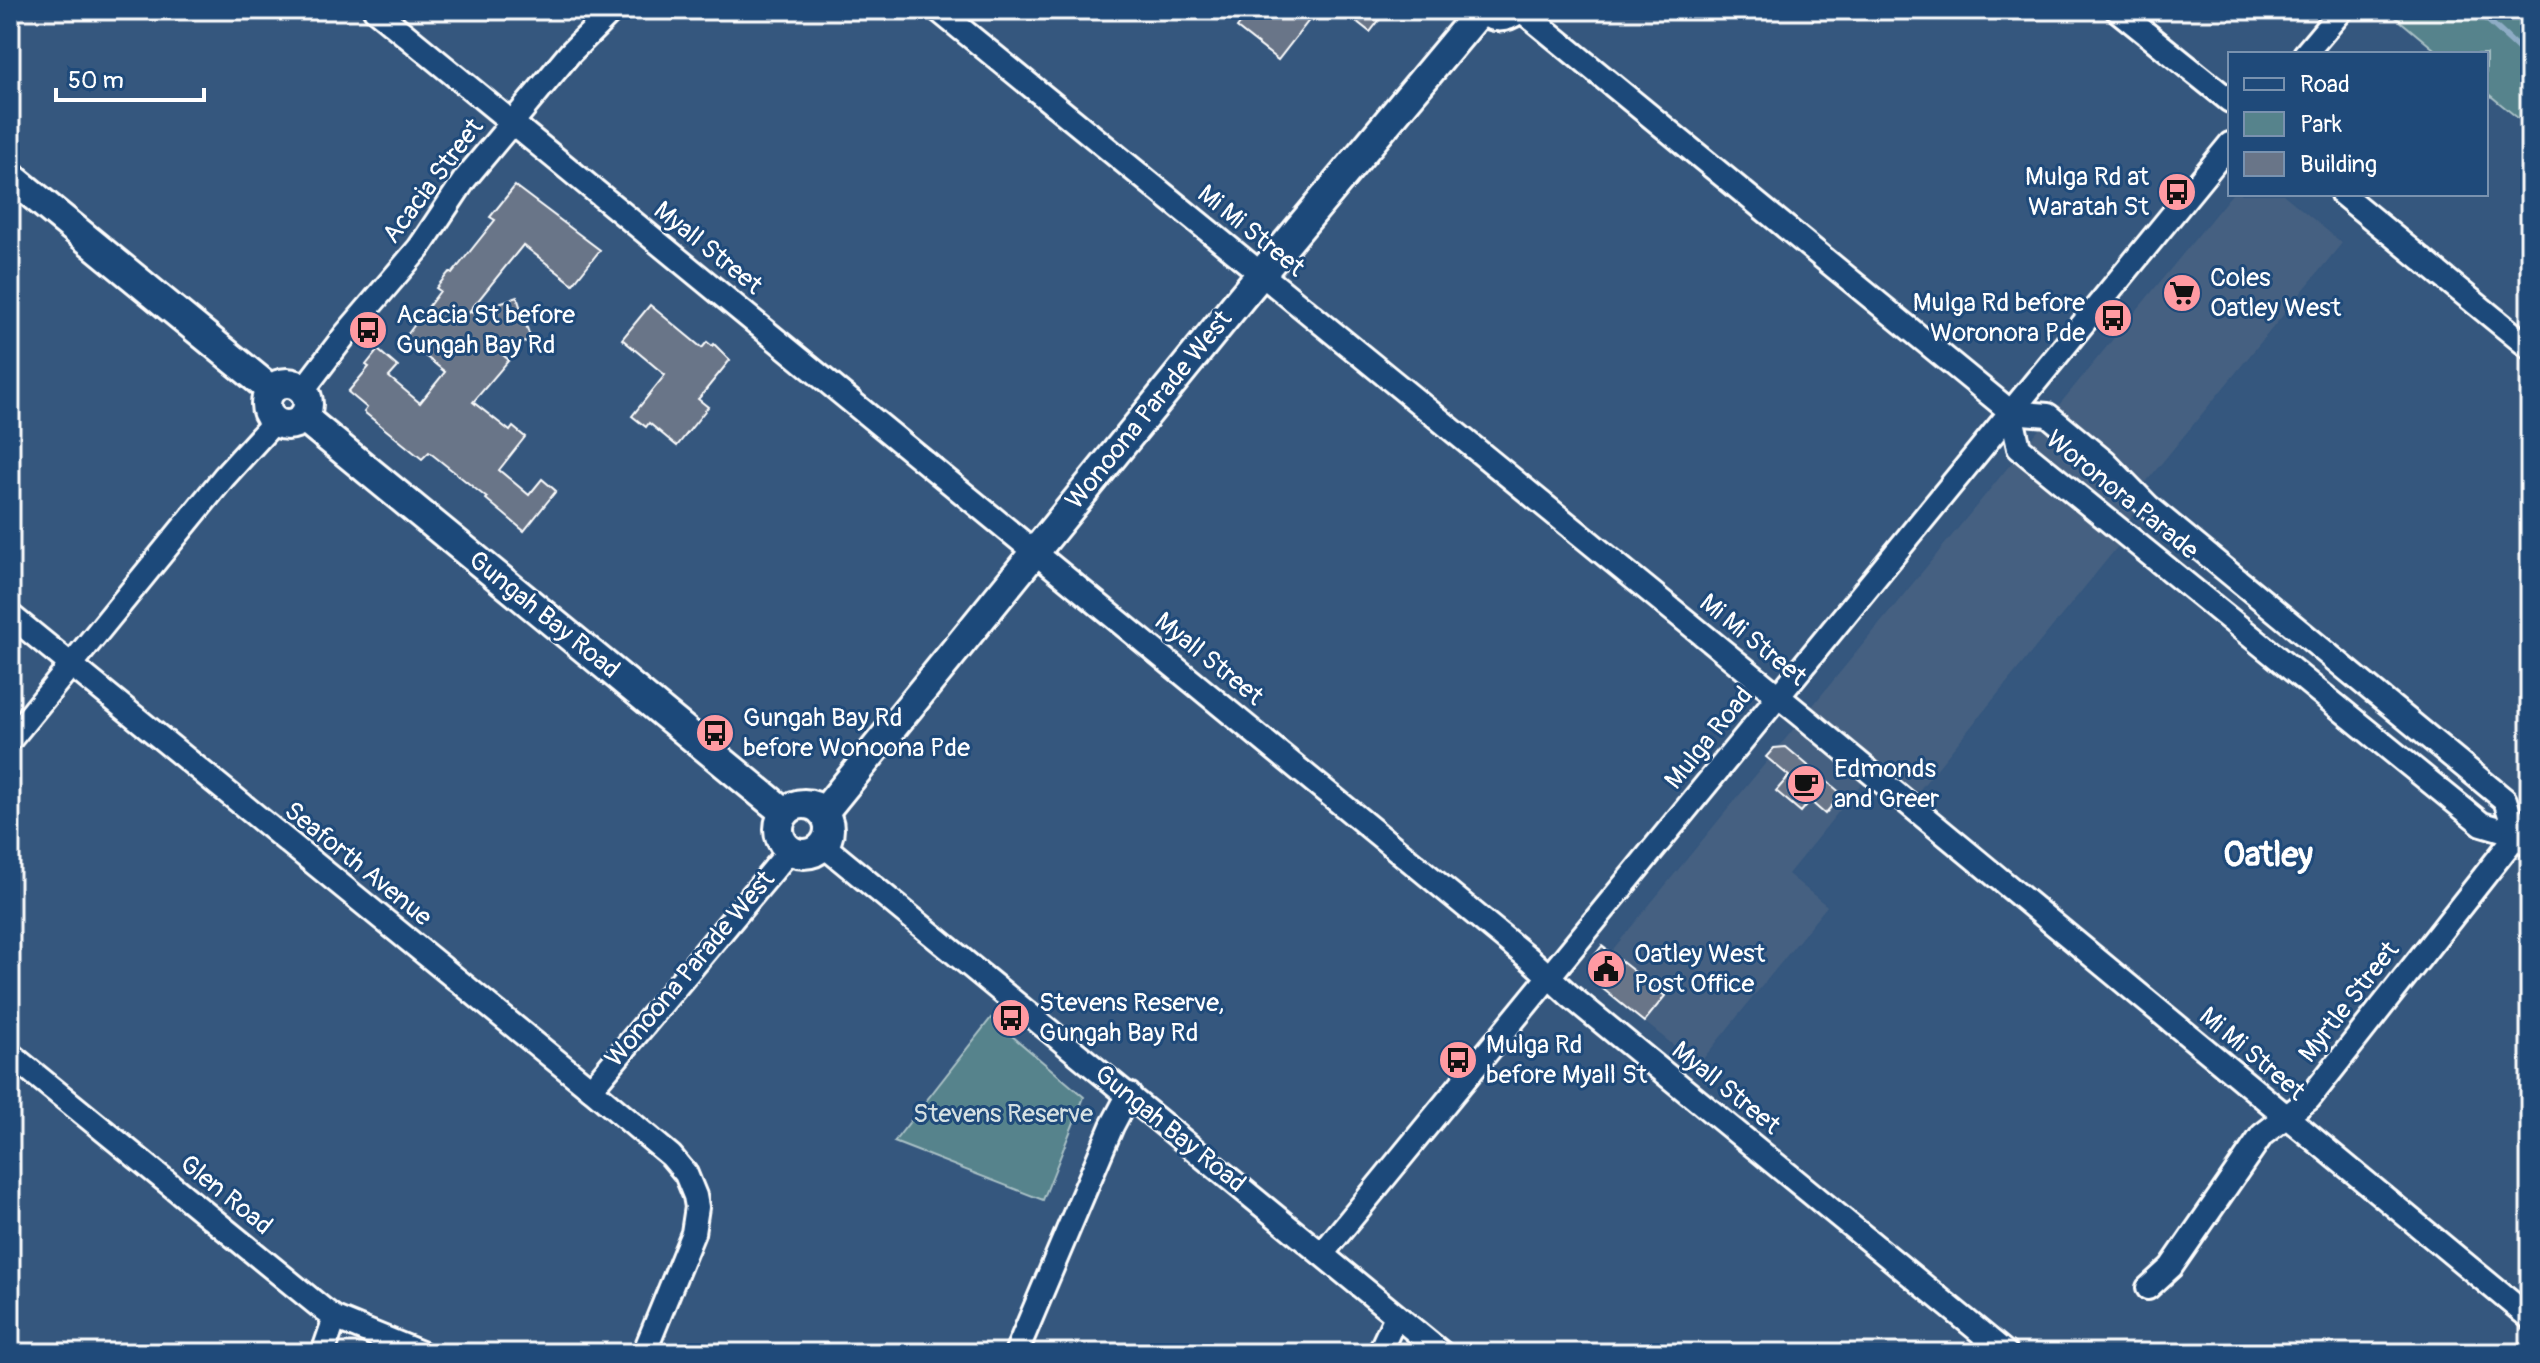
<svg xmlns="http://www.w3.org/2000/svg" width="2540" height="1363" viewBox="0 0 2540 1363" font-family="Pangolin,sans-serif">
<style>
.built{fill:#456081}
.green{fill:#56838c;stroke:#aac1c6;stroke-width:2}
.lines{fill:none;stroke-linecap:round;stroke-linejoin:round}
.stream{stroke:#8eacc5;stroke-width:6}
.building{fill:#697588;stroke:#fff;stroke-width:2}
.minor-casing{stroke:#fff;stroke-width:28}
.tertiary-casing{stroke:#fff;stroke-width:34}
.minor{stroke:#1f4a7a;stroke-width:22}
.tertiary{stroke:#1f4a7a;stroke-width:28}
.labels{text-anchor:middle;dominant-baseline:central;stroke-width:6;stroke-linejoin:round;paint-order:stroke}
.poi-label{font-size:26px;fill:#fff;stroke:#1f4a7a;text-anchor:start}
.street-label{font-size:26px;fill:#fff;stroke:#1f4a7a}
.park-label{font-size:26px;fill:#d5e0e2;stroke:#1f4a7a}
.district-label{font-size:34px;font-weight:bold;fill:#fff;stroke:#1f4a7a}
</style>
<rect width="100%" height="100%" fill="#35577e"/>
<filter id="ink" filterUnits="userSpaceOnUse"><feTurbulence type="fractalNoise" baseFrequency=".0125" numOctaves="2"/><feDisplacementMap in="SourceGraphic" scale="16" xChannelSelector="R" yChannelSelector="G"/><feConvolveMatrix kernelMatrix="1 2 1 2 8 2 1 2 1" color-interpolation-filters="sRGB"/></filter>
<g filter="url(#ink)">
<path class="built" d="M2232 194H2283L2342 243 2142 487 2123 540 1917 793 1879 762 1788 874 1827 906 1698 1065 1585 974 1605 959Z"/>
<g class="green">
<path d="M2387 10H2530V128L2486 92V54H2440Z"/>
<path d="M991 1018 1084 1097 1043 1200 894 1142Z"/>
</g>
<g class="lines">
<path class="stream" d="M2477 10 2530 59"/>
</g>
<g class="building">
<path d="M1251 10H1317L1278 60 1237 28Z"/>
<path d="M1342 10H1387L1370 32Z"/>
<path d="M515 186 600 250 573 284 523 245 468 313 517 297 531 340 498 351 509 360 473 402 510 431 513 427 525 437 499 470 529 495 542 479 556 491 524 531 486 499 487 498 429 452 422 459 364 412 367 408 348 392 369 367 366 365 378 350 398 367 389 377 420 403 445 372 404 339 440 291 436 288 449 272 452 274 495 220 490 217Z"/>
<path d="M650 305 702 348 707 342 712 346 714 344 730 360 700 397 698 399 708 407 677 446 649 423 646 427 632 416 665 375 622 339Z"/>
<path d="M1786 747 1842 794 1825 814 1810 801 1801 812 1776 791 1789 776 1766 757 1774 748Z"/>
<path d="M1602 946 1665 996 1644 1022 1593 981 1591 960Z"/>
</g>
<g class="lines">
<g class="minor-casing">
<g id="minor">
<path d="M375 10 1531 960 1569 995 2006 1353"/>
<path d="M938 10 1800 714 2530 1318"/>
<path d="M1521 10 2011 412 2019 448 2482 824 2516 834 2530 846"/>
<path d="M2117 10 2230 101"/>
<path d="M2305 54 2342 10"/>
<path d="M2342 194 2530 348"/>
<path d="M303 390 345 335 419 248 465 179 570 53 613 10"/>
<path d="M2011 412 2048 415 2105 462 2148 506 2505 800 2516 834"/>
<path d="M10 615 591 1089 671 1156 686 1174 695 1196 697 1207 693 1233 644 1353"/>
<path d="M10 740 224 477 275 421"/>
<path d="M823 845 1442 1353"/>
<path d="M10 1054 324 1310 335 1318 421 1353"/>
<path d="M591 1089 790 850"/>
<path d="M1322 1254 2230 144"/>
<path d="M2148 1288 2171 1267 2262 1135 2309 1099 2530 818"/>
<path d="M323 1353 335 1318"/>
<path d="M1016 1353 1112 1126 1129 1094"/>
<path d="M1379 1353 1396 1316"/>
</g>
</g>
<g class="tertiary-casing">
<g id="tertiary">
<path d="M1482 10C1493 18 1505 19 1516 10"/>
<path d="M10 176 271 390"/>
<circle cx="287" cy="404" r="21"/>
<path d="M303 417 785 813"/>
<circle cx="804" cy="829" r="25"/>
<path d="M823 813 1241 298 1481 10"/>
</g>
</g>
<use href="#minor" class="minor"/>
<use href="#tertiary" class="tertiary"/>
</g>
</g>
<defs>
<g id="bus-disc" transform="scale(2)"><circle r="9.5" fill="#ff9aa2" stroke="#1f4a7a"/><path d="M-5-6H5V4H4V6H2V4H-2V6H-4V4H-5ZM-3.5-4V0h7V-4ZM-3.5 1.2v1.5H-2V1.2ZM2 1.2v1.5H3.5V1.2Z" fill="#111"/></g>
<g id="supermarket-disc" transform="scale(2)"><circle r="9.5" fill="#ff9aa2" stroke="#1f4a7a"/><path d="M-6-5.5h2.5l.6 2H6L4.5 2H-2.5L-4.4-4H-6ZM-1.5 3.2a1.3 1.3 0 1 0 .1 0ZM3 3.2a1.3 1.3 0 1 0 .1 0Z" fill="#111"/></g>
<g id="cafe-disc" transform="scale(2)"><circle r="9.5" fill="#ff9aa2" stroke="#1f4a7a"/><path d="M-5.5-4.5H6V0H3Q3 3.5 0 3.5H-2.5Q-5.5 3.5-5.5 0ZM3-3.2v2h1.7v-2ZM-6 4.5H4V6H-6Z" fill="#111"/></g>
<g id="civic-disc" transform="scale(2)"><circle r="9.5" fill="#ff9aa2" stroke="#1f4a7a"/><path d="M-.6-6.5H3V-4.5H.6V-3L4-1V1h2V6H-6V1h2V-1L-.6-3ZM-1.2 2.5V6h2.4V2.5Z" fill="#111"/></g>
</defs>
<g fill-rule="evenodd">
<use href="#bus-disc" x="2177" y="192"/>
<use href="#supermarket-disc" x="2182" y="293"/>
<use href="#bus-disc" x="2113" y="318"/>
<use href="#bus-disc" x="368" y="330"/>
<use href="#bus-disc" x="715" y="733"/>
<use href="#cafe-disc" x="1806" y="784"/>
<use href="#civic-disc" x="1606" y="969"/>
<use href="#bus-disc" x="1011" y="1018"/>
<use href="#bus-disc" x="1458" y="1060"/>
</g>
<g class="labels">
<g class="poi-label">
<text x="2149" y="177" text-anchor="end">Mulga Rd at<tspan x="2149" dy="30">Waratah St</tspan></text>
<text x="2210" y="278">Coles<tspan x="2210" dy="30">Oatley West</tspan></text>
<text x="2085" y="303" text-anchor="end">Mulga Rd before<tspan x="2085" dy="30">Woronora Pde</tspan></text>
<text x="396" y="315">Acacia St before<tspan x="396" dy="30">Gungah Bay Rd</tspan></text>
<text x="743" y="718">Gungah Bay Rd<tspan x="743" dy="30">before Wonoona Pde</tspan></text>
<text x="1834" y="769">Edmonds<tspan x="1834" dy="30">and Greer</tspan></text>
<text x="1634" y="954">Oatley West<tspan x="1634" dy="30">Post Office</tspan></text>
<text x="1039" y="1003">Stevens Reserve,<tspan x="1039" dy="30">Gungah Bay Rd</tspan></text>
<text x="1486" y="1045">Mulga Rd<tspan x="1486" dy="30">before Myall St</tspan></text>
</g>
<g class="street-label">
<text transform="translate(433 181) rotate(-53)">Acacia Street</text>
<text transform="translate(1251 231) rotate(39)">Mi Mi Street</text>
<text transform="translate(708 248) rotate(39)">Myall Street</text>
<text transform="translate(1149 410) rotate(-51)">Wonoona Parade West</text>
<text transform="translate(2122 495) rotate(39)">Woronora Parade</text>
<text transform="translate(544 615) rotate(39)">Gungah Bay Road</text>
<text transform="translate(1753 640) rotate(39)">Mi Mi Street</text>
<text transform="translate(1209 659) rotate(39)">Myall Street</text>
<text transform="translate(1709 738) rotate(-51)">Mulga Road</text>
<text transform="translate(358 864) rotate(39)">Seaforth Avenue</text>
<text transform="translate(690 969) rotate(-50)">Wonoona Parade West</text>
<text transform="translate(2349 1002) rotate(-52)">Myrtle Street</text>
<text transform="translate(2252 1054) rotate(40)">Mi Mi Street</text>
<text transform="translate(1726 1088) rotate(39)">Myall Street</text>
<text transform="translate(1170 1129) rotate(39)">Gungah Bay Road</text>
<text transform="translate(226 1195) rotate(39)">Glen Road</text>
</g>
<g class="park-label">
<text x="1003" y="1114">Stevens Reserve</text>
</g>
<g class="district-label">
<text x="2268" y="855">Oatley</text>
</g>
</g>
<rect width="2540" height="1363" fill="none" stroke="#1f4a7a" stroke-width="40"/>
<rect x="20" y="20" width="2500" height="1323" fill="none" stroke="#fff" stroke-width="3" filter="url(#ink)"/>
<rect x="2228" y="52" width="260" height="144" fill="#1f4a7a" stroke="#7992af" stroke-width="2"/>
<rect x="2244" y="78" width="40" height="12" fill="#1f4a7a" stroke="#7992af" stroke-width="2"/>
<text x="2300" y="92" font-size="24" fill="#ffffff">Road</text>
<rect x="2244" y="112" width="40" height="24" fill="#56838c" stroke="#7992af" stroke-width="2"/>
<text x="2300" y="132" font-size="24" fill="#ffffff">Park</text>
<rect x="2244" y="152" width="40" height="24" fill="#697588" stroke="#7992af" stroke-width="2"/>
<text x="2300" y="172" font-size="24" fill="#ffffff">Building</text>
<path d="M56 88v12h148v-12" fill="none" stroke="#ffffff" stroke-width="4"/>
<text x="68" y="88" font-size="24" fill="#ffffff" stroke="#1f4a7a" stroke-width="6" paint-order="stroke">50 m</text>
</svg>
